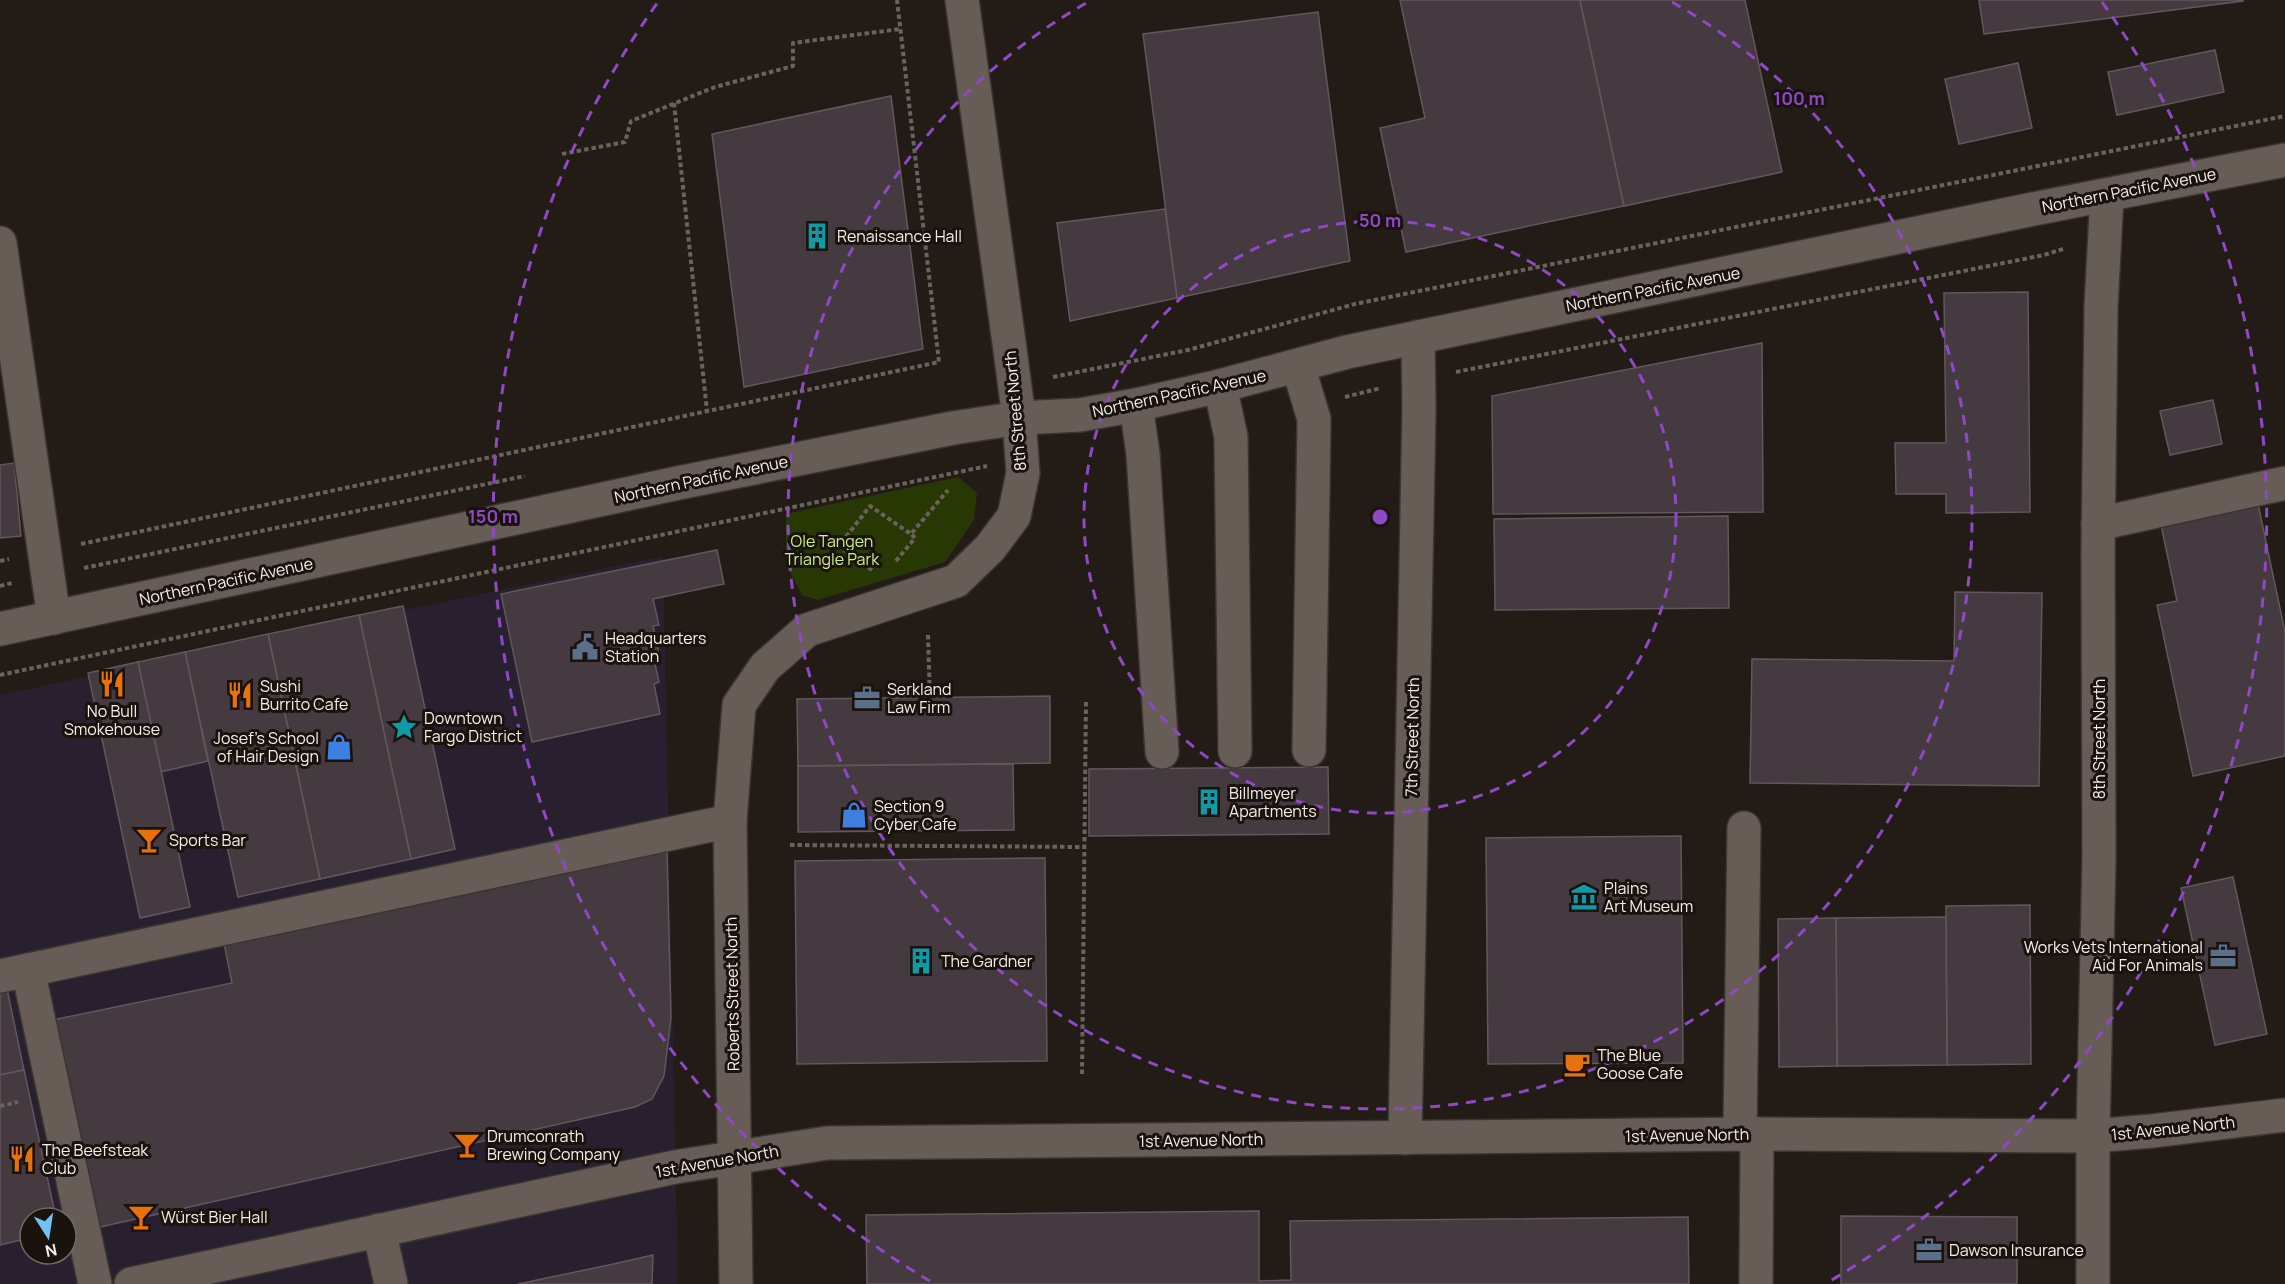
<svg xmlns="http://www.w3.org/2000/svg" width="2285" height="1284" viewBox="0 0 2285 1284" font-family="Manrope,sans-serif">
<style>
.commercial{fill:#28202f;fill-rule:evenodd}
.green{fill:#283805}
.building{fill:#443a3f;stroke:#63575d;stroke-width:1.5}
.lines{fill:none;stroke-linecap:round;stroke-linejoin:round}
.minor-casing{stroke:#3b3531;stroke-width:36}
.path{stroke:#6a625d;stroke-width:4;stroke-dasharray:4.5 3;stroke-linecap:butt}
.minor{stroke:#685d56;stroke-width:33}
.ring{fill:none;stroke:#8d49c6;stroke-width:3;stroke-dasharray:10 8}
.labels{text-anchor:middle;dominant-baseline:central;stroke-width:6;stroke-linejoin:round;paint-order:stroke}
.street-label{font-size:16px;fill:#f5efeb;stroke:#1a120c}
.poi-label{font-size:16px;fill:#f5efeb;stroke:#1a120c;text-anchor:start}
.park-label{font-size:16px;fill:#c7f27d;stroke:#1a120c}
.centre{fill:#8d49c6;stroke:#1a120c;stroke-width:3}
.ring-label{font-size:18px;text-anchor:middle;font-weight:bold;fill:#8d49c6;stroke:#1a120c;stroke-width:6;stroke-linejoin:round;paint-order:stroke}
</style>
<rect width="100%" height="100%" fill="#231b15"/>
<path class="commercial" d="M663 556 678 1284H0V695ZM30 1218H66V1254H30Z"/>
<path class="green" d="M958 477 977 493 974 520 945 562 818 600 802 595 786 565V514Z"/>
<g class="building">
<path d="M1400 0H1580L1624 206 1406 252 1380 128 1425 118Z"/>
<path d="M1580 0H1745L1782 172 1624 206Z"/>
<path d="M1979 0H2243V1L1984 34Z"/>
<path d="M1318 12 1350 261 1177 298 1143 34Z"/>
<path d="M2215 50 2224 92 2117 115 2108 72Z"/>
<path d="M2018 63 2032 128 1959 144 1945 79Z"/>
<path d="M891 96 923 349 744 387 712 134Z"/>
<path d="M1165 209 1177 298 1070 321 1057 223Z"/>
<path d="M2028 292 2030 512 1946 513V494H1896L1895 443H1946L1944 293Z"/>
<path d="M1762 343 1763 512 1493 514 1492 396Z"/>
<path d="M2213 400 2222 444 2170 455 2160 411Z"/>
<path d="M14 463 21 536 0 538V465Z"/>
<path d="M2257 499 2285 632V756L2193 776 2157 605 2177 601 2160 520Z"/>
<path d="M1728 516 1729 608 1495 610 1494 519Z"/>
<path d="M717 550 724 584 653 599 659 625 653 626 659 654 653 655 659 682 654 684 660 714 532 742 501 594Z"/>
<path d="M1955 592 2042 593 2039 786 1750 783 1752 659 1954 661Z"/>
<path d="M403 606 455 849 411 859 359 615Z"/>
<path d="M359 615 411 859 320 879 268 634Z"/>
<path d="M268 634 320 879 238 897 185 652Z"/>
<path d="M185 652 208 761 160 772 138 662Z"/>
<path d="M138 662 190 907 140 918 88 673Z"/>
<path d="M1050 696V763L798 766 797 699Z"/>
<path d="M1013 764 1014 830 798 832V766Z"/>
<path d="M1328 767 1329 834 1089 836V769Z"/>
<path d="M1681 836 1683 1063 1488 1064 1486 838Z"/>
<path d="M667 850 671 1018 664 1076 652 1099 635 1107 91 1229 43 1022 232 983 224 943Z"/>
<path d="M1045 858 1047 1061 797 1064 795 861Z"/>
<path d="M2233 877 2267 1034 2215 1045 2181 888Z"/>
<path d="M2030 905 2031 1064 1947 1065 1946 906Z"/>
<path d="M1946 917 1947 1065 1837 1066 1836 918Z"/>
<path d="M1836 918 1837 1066 1779 1067 1778 919Z"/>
<path d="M7 989 24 1070 0 1075V991Z"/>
<path d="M24 1070 56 1218H30V1238L0 1245V1075Z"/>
<path d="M1259 1211V1281L1291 1280 1290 1221 1688 1217 1689 1284H867L866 1215Z"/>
<path d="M1841 1216 2017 1217V1284H1841Z"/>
<path d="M653 1255 652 1284H518L609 1265Z"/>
</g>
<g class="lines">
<g class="minor-casing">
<g id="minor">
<path d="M0 243 54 618"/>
<path d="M1298 366 1314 419 1309 750"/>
<path d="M1220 386 1231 437 1235 751"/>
<path d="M1136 405 1143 454 1162 752"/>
<path d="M2098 524 2285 483"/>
<path d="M0 629 678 483 953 428 1019 418 1080 415 1136 405 1220 386 1347 352 2033 209 2285 160"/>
<path d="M28 970 95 1284"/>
<path d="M0 976 730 821"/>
<path d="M1740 1134 1744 828"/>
<path d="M1405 1138 1419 409 1418 337"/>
<path d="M379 1230 391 1284"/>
<path d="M131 1284 675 1167 827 1143 1757 1134 2093 1136 2152 1131 2285 1115"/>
<path d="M736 1284 730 821 739 705 765 667 807 630 956 581 990 548 1014 516 1023 473 1019 418 1010 350 962 0"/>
<path d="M1756 1284 1757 1134"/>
<path d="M2093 1284V1136L2099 858 2098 553 2101 307 2107 195"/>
</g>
</g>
<g class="path">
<path d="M674 103 707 411"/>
<path d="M562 154 625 142 631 121 715 87 793 66V43L900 29"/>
<path d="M1456 372 2044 255 2066 248"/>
<path d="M1053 377 1188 350 1355 304 2285 116"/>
<path d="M1345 397 1381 388"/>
<path d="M81 544 939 362 897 0"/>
<path d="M0 561 9 559"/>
<path d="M896 561 915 538 911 534"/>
<path d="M84 568 525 476"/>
<path d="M872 570 839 546 870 506 911 534 948 490"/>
<path d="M0 586 12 583"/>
<path d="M928 635 930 701"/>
<path d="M0 675 987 466"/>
<path d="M790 845 1085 847"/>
<path d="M1082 1074 1086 700"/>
<path d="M0 1106 18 1102"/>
</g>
<use href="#minor" class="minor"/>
</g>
<g class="ring">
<circle cx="1380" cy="517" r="296"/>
<path d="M1672 2A592 592 0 1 1 1088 2"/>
<path d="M930 1281A887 887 0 0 1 658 2M2102 2A887 887 0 0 1 1830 1281"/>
</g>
<defs>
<g id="building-bare" transform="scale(2.07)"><path d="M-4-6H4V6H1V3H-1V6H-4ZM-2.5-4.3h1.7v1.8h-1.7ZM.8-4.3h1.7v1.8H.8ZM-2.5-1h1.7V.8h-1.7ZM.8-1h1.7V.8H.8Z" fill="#0f9aa8" stroke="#1a120c" stroke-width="2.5" paint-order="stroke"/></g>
<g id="civic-bare" transform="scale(2.07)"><path d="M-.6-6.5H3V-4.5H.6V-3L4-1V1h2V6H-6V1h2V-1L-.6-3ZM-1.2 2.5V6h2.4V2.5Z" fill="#5c6f8a" stroke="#1a120c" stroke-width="2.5" paint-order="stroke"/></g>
<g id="restaurant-bare" transform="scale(2.07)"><path d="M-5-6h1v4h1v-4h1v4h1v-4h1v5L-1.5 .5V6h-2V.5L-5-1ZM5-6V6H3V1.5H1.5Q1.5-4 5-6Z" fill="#e8710a" stroke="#1a120c" stroke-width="2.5" paint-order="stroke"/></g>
<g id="office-bare" transform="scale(2.07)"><path d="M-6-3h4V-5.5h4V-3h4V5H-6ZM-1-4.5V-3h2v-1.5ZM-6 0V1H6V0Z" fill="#5c6f8a" stroke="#1a120c" stroke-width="2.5" paint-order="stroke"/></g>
<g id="sight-bare" transform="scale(2.07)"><path d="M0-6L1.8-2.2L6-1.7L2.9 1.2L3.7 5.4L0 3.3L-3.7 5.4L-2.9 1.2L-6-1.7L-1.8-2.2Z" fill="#0f9aa8" stroke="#1a120c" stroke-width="2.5" paint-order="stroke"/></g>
<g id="shop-bare" transform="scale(2.07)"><path d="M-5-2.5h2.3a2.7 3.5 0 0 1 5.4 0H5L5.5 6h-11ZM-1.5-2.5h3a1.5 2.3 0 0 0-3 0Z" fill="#3f7fe0" stroke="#1a120c" stroke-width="2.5" paint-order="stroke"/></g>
<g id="bar-bare" transform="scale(2.07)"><path d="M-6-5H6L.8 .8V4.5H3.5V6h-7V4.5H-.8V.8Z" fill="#e8710a" stroke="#1a120c" stroke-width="2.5" paint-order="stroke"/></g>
<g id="museum-bare" transform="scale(2.07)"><path d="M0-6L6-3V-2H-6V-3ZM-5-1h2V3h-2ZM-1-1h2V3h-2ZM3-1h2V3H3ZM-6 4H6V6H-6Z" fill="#0f9aa8" stroke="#1a120c" stroke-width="2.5" paint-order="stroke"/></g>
<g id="cafe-bare" transform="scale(2.07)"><path d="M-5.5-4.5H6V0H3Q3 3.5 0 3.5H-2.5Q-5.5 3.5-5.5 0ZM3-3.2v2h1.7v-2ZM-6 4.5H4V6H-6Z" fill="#e8710a" stroke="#1a120c" stroke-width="2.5" paint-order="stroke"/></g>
</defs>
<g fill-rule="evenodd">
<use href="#building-bare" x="817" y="236"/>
<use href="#civic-bare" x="585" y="647"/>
<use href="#restaurant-bare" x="112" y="684"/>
<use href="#restaurant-bare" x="240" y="695"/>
<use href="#office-bare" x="867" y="698"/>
<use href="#sight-bare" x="404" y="727"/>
<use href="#shop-bare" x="339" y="747"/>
<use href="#building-bare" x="1209" y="802"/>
<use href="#shop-bare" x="854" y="815"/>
<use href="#bar-bare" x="149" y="840"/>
<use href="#museum-bare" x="1584" y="897"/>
<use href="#office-bare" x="2223" y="956"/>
<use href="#building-bare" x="921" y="961"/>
<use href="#cafe-bare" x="1577" y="1064"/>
<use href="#bar-bare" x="467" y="1145"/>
<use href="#restaurant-bare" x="22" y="1159"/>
<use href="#bar-bare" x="141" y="1217"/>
<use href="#office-bare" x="1929" y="1250"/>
</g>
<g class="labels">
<g class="street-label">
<text transform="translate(2129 190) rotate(-11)">Northern Pacific Avenue</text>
<text transform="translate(1653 289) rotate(-11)">Northern Pacific Avenue</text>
<text transform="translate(1179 393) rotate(-12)">Northern Pacific Avenue</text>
<text transform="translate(1015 411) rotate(-95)">8th Street North</text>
<text transform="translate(701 479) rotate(-12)">Northern Pacific Avenue</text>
<text transform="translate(226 581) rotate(-12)">Northern Pacific Avenue</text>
<text transform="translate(1412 737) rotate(-89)">7th Street North</text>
<text transform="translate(2099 739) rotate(-90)">8th Street North</text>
<text transform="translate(732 994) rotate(-91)">Roberts Street North</text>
<text transform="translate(2173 1128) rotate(-6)">1st Avenue North</text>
<text transform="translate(1687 1135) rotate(-1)">1st Avenue North</text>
<text transform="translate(1201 1140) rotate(-1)">1st Avenue North</text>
<text transform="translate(717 1161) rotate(-10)">1st Avenue North</text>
</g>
<g class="poi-label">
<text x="837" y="236">Renaissance Hall</text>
<text x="605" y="638">Headquarters<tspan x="605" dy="18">Station</tspan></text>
<text x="260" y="686">Sushi<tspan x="260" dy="18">Burrito Cafe</tspan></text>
<text x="887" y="689">Serkland<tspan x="887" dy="18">Law Firm</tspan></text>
<text x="112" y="711" text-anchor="middle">No Bull<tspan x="112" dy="18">Smokehouse</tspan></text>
<text x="424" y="718">Downtown<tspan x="424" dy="18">Fargo District</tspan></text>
<text x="319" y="738" text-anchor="end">Josef's School<tspan x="319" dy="18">of Hair Design</tspan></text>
<text x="1229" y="793">Billmeyer<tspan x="1229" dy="18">Apartments</tspan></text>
<text x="874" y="806">Section 9<tspan x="874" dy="18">Cyber Cafe</tspan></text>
<text x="169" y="840">Sports Bar</text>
<text x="1604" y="888">Plains<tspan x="1604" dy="18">Art Museum</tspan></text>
<text x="2203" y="947" text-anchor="end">Works Vets International<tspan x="2203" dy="18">Aid For Animals</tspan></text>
<text x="941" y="961">The Gardner</text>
<text x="1597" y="1055">The Blue<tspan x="1597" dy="18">Goose Cafe</tspan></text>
<text x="487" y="1136">Drumconrath<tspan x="487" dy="18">Brewing Company</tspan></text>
<text x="42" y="1150">The Beefsteak<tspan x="42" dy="18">Club</tspan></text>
<text x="161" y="1217">Würst Bier Hall</text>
<text x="1949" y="1250">Dawson Insurance</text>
</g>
<g class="park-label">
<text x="832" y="541">Ole Tangen<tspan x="832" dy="18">Triangle Park</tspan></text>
</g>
</g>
<circle cx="1380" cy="517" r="9" class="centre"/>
<g class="ring-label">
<text x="1799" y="105">100 m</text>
<text x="1380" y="227">50 m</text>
<text x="493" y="523">150 m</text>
</g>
<g transform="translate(48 1236) rotate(168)"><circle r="28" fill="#1a120c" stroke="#726a65" stroke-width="1.5"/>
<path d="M0-4.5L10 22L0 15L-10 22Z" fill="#72c1f5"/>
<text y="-9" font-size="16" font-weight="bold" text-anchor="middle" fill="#f5efeb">N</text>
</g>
</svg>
